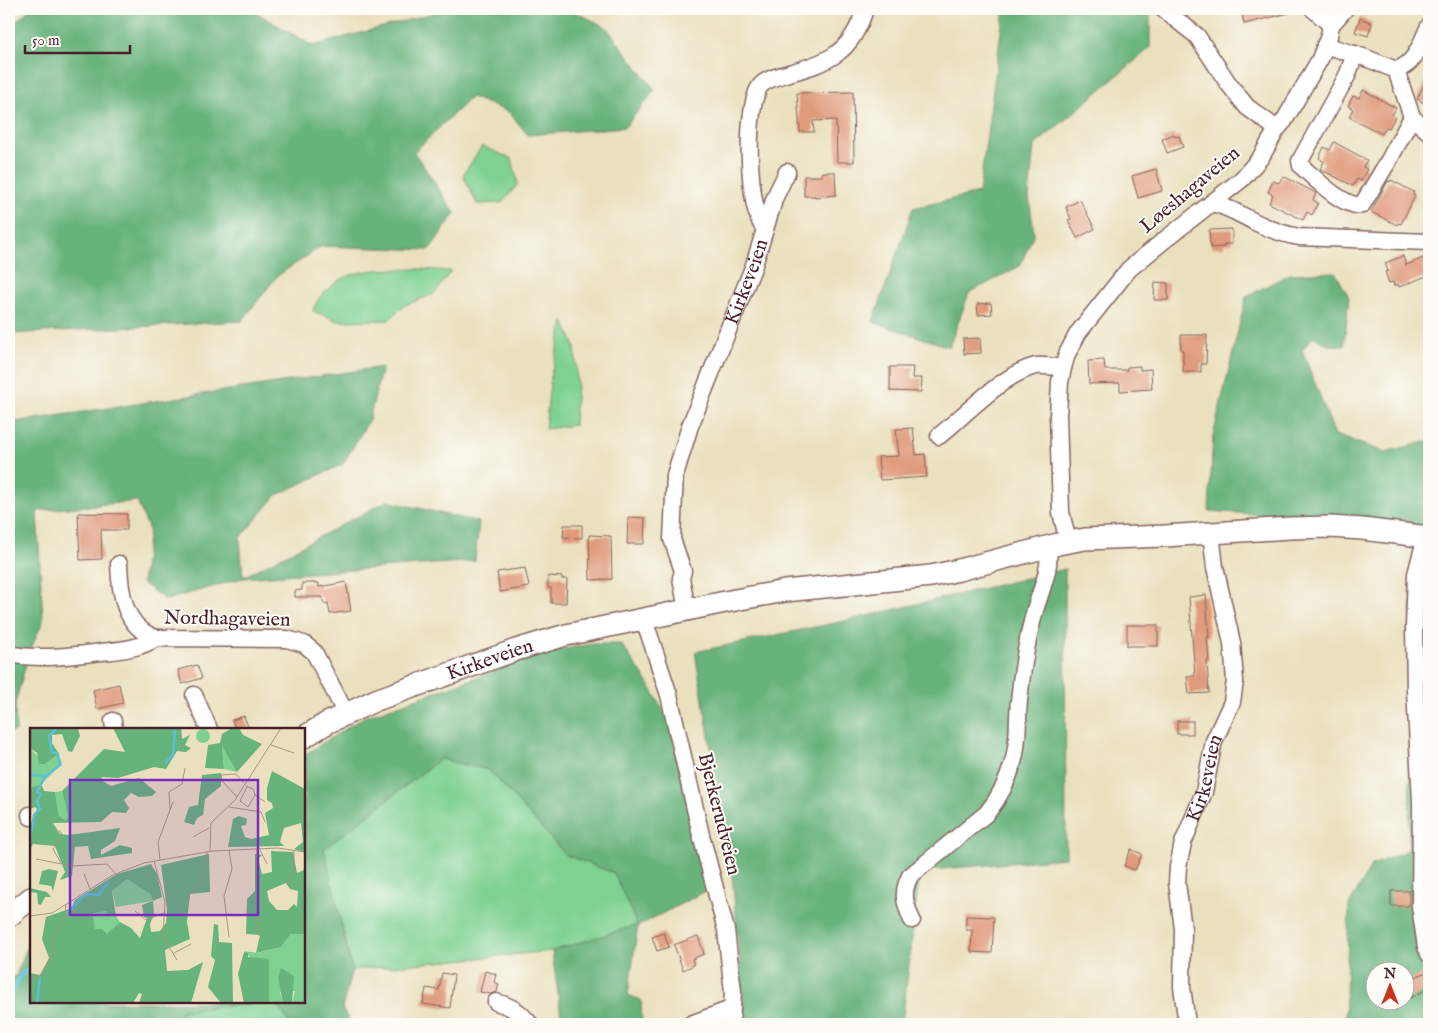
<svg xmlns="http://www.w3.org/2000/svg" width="1438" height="1033" viewBox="0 0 1438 1033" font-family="'IM FELL English',serif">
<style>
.green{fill:#7fd192;stroke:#64785e}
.forest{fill:#67b37c;stroke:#586954;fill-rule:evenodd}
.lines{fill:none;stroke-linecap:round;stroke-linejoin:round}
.stream{stroke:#5ac0d8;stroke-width:4.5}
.building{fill:#e09a7b}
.minor-casing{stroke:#82635e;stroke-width:19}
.major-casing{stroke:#82635e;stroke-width:24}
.minor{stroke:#fff;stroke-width:16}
.major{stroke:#fff;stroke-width:21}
.labels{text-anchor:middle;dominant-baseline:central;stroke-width:4;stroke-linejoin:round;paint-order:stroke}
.street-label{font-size:20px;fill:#4a1f2b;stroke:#fdfcf7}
.inset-river{fill:none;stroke:#5ac0d8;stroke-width:2.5}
.inset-road{fill:none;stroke:#aa9383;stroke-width:1}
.view{fill:#7b2cbf;fill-opacity:0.15;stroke:#7b2cbf;stroke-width:2.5}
.inset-edge{fill:none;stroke:#4a1f2b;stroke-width:2.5}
</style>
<rect width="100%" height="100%" fill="#fdfcf7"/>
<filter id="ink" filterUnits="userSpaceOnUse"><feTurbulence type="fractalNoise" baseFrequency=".02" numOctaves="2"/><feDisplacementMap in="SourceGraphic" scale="10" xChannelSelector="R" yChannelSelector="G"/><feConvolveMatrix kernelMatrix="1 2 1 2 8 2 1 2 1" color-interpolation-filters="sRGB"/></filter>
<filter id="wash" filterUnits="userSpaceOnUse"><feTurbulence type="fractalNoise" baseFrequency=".0096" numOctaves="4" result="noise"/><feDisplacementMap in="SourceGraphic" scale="20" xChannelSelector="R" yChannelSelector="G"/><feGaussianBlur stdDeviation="1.12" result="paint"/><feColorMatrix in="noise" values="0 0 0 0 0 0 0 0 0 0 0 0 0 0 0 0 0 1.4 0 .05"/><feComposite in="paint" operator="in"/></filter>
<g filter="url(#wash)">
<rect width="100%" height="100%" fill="#eae0be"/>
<g class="green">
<path d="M482 146 512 159 518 184 502 203 477 204 463 175Z"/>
<path d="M421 269 451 271 434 294 403 306 389 320 338 321 313 311C317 299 320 297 328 289 354 265 388 270 421 269Z"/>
<path d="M564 321 575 346 577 384 574 425 545 429 551 375Z"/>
<path d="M440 759 489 770 566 855 614 873 638 925 552 951 352 970 323 848Z"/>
<path d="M265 1002H276L290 1024H182L181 1011Z"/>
</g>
<g class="forest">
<path d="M30 9H250L313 46 448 9H569L606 27 655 90 625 127 528 135 509 112 471 97 414 152 455 213 429 250 322 246 277 276 242 321 9 334V28Z"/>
<path d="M1004 9H1150V48L1034 146 1029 197 1034 233 1020 266 969 293 949 347 873 322 913 208 979 193Z"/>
<path d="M1335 272 1349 297 1344 346 1328 345 1313 336 1302 350 1335 435 1385 452 1429 441V526L1209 511 1213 436 1246 297 1289 274Z"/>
<path d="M382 367 369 420 343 464 277 495 240 538 243 577 387 501 479 522 475 561 243 578 166 600 142 583 149 530 137 501 37 511 43 621 29 653 15 704 16 731 9 733V423Z"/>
<path d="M1429 559V1024H1345L1349 905 1372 865 1409 850 1412 563ZM1376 970H1406V1000H1376Z"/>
<path d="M1065 569 1066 858 920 871 902 1024H741L742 987 732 874 695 652 854 619Z"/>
<path d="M592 644H621L647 681 669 721 706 891 638 926 628 995 641 1000 642 1024H562L552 951 637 925 614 873 566 855 489 770 440 759 324 849 352 970 342 1008 351 1024H290L276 1002H304V755L364 717 549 652Z"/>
<path d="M31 937V1002H265L181 1011 182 1024H9V978L16 976Z"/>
</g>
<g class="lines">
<path class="stream" d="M9 996 22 973 31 971"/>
</g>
<g id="blocks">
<g class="building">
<path d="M1241 9H1289V13L1244 24Z"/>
<path d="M1360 18 1372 23 1368 36 1355 32Z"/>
<path d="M1429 75V106L1417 99Z"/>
<path d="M1363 90 1396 108 1392 115 1395 117 1389 128 1386 127 1382 134 1349 117 1353 109 1348 106 1353 96 1359 98Z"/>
<path d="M853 92 854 162H837L836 120 813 121 814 132H800L797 93Z"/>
<path d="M1174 134 1175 137 1179 136 1183 147 1167 153 1162 139Z"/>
<path d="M1334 142 1367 160 1363 167 1367 169 1361 181 1357 179 1353 186 1320 169 1324 162 1319 158 1324 147 1330 150Z"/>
<path d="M1156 169 1162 191 1138 198 1132 176Z"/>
<path d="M822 172H835L836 195 815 197V196H804V176H822Z"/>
<path d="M1283 176 1316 193 1313 200 1318 203 1312 215 1307 212 1303 220 1269 203 1273 195 1268 192 1273 181 1279 183Z"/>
<path d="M1391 180 1414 192 1413 195 1415 196 1401 224 1398 223 1397 225 1371 212 1388 181 1390 182Z"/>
<path d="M1080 200 1095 229 1077 238 1068 220 1071 219 1066 207Z"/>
<path d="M1232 229V244H1224V247L1211 248V244H1210L1209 230Z"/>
<path d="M1403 256 1406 265 1426 257 1429 264V275L1399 287 1398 284 1394 286 1393 282 1389 283 1385 272 1388 271 1385 263Z"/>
<path d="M1155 282 1168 283V300H1154Z"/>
<path d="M991 303 992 314 978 315 977 304Z"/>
<path d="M1181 335H1207L1206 364H1201V372H1183V350H1181Z"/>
<path d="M980 338 981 353 964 354 963 339Z"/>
<path d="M1104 360 1105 370H1127V367L1140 366V370L1151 369 1152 389 1120 391V383L1089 384 1088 361Z"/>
<path d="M890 367H913L912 378H922L921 392 890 391Z"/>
<path d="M913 428 916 455 925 454 927 477 880 480 878 457 899 456 896 429Z"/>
<path d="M78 513 127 514V530H101L102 559 80 560Z"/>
<path d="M628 517 645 518 644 544H627Z"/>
<path d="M564 525H582V538L563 537Z"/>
<path d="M589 535 611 536 612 579 590 580Z"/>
<path d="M525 568 529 587 500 592 497 572Z"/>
<path d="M548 576 562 577V579H567L566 603H551V588H548Z"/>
<path d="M346 582 351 611 330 614 328 603 324 604 322 597H295V591L302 590V583H319V587Z"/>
<path d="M1206 595 1209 637H1207L1209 661H1207L1209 693 1189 694 1187 676H1195L1189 597Z"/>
<rect x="1127" y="625" width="31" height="21"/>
<path d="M197 665 202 678 182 684 178 670Z"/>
<path d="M119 684 123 703 97 709 93 690Z"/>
<path d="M244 716 249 729H235L232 720Z"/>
<rect x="1177" y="721" width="16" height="13"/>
<path d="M1131 849 1142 854 1135 870 1124 866Z"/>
<rect x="1391" y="891" width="18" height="15"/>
<path d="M966 916 994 917 992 953 971 952 972 930H966Z"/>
<path d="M664 933 669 947 657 951 652 937Z"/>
<path d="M698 936 704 954 692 959 694 965 683 970 674 945Z"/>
<path d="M485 971 496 974 494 982 499 984 497 992 490 994 480 992Z"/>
<path d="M1429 971V988L1410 998 1406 990V981Z"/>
<path d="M442 973 454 975 450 1008 423 1004 426 988 439 990Z"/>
</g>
</g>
</g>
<g filter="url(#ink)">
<use href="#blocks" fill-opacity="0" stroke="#82635e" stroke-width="1"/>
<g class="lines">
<g class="minor-casing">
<g id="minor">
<path d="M1163 9 1197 36 1228 83 1247 107 1277 129"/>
<path d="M1313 9 1331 25"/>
<path d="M1325 45 1366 58 1396 70 1412 117 1429 132"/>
<path d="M1355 54 1347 76 1306 150 1300 161 1301 166C1315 178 1343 208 1362 205L1389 160 1412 117"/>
<path d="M1396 70C1416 64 1421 43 1429 26"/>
<path d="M1212 203C1229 207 1239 214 1255 222 1269 229 1283 234 1299 237L1429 242"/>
<path d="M765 229C747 212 744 104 761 85 768 78 780 76 789 73 830 62 852 52 865 9"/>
<path d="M939 436C965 415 1004 373 1036 366 1044 365 1055 367 1063 368"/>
<path d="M1426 536 1416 574 1414 627 1415 690 1421 802 1420 906 1426 947 1429 954"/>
<path d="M1068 542 1061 512 1058 415 1060 382 1063 368 1067 354 1078 333 1129 269 1167 238 1242 179 1261 157 1277 129 1284 121 1320 59 1329 36 1331 25 1345 9"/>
<path d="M119 564C120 593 124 627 156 638"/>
<path id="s1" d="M687 610 681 578 683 571 672 539 675 475 690 426 754 265 775 197 787 172"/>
<path d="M642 618 649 634 669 695 701 835 726 930 733 992 731 1024"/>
<path d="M9 654C40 660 70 656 101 652 120 650 139 649 156 638L287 639 304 644 314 652 346 714"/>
<path d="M194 695 209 729"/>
<path d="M113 721 114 729"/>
<path d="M30 815 31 817"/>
<path d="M912 920C905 904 901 893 910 876L987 813C999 798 1008 781 1013 762 1019 743 1017 721 1019 701 1022 670 1027 639 1035 610 1040 593 1053 564 1047 547"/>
<path d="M496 1002C513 1007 519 1011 530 1024"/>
<path d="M691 1024 731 1009"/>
<path id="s2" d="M1187 1024 1182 987 1183 929 1177 883 1178 867 1183 843 1204 792 1214 741 1232 702 1235 681 1232 643 1215 567 1211 533"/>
</g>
</g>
<g class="major-casing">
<g id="major">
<path id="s3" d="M304 737 327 723 376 700 516 650 566 635 735 600 785 591 931 576 959 570 1058 544 1085 539 1164 536 1290 528 1330 527 1362 529 1429 537"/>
<path d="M9 916 31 898"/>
</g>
</g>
<use href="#minor" class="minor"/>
<use href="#major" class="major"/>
</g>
</g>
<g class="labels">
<g class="street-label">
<text transform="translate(1190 190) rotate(-40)">Løeshagaveien</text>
<text stroke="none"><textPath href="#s1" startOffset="344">Kirkeveien</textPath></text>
<text transform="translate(227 619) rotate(1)">Nordhagaveien</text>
<text stroke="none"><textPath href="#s3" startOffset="202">Kirkeveien</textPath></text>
<text stroke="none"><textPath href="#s2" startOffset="251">Kirkeveien</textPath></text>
<text transform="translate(719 814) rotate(76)">Bjerkerudveien</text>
</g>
</g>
<g transform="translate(30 728)">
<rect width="275" height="275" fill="#eae0be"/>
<path d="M166 8a7 7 0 1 1 14 0a7 7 0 1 1-14 0ZM192 18 196 22 207 44 194 41ZM0 20 15 36 29 26 32 36 11 56 0 60ZM32 63 38 88 36 92 29 88 25 64ZM97 151 120 166 123 173 86 179 82 163ZM76 183 79 188H86L90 194 77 207 65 201 63 184ZM261 206H275V274L262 275 265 263 250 264 253 275H239V248L214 223 227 225 251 219Z" fill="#7fd192"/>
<path d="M0 0H48L50 8 42 24 38 23 32 6 22 7V15L29 26 15 36H9L7 25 0 20ZM83 0H151L152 11 160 7 155 17 161 20 156 24 147 23 136 41 124 39 88 50 72 49 71 52 81 58 109 50 126 64 122 68 109 69 101 65 94 72 99 80 96 85 82 84 71 94 23 95 30 106 39 107 90 100 85 113 71 122V127L90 117 102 120V125L61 131 58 118 45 119 42 148 30 152 35 144 25 118 3 116 0 122V99L7 81 5 79 0 81V60L11 56 14 63 25 64 29 88 36 92 38 88 32 63 74 21 95 24ZM202 0H209L213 7 232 16 207 44 192 18 194 41 175 40 178 17 190 15 192 6ZM242 43 275 61V206H261L251 219 226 225 230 207 216 206 217 171 225 163V126L232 127 228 131 232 146 242 144 241 123 263 124 267 145 274 142V124L264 121 273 114 271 95 254 100 250 114 254 118 198 119 203 91 209 88 217 91 216 97 211 98 215 109 221 111 239 107 235 85 243 80 242 75 237 72V60ZM256 155 260 161 268 163 267 179 264 176 258 182H247L239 173 237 163ZM191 45V58L175 71 173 87 167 90 164 97 154 94 159 79 168 77 172 47ZM179 126 180 164 160 166 157 194 160 211 135 222 137 243 158 242 173 234 161 275H109L112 266 109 265 103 275H0V245L10 247 19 230 12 211 16 189 42 180 45 172 87 146 121 136 127 146 132 169 123 173 124 187 120 196 121 204 130 203 136 195 137 181 131 137ZM97 151 120 166 123 173 112 177 114 189 117 190 110 210 101 200 90 194 77 206 72 201H65L63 185 76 183 79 188H86L82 163ZM19 141 28 143 23 163 21 158 9 156 12 143ZM0 160 17 164 21 169H15L11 177 8 176 7 165 0 164ZM184 196 188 197 189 214 202 215 203 275H191L178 259 185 232 181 228ZM214 224 218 225V229L239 231V275H214L208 246ZM251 240 264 248 262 275H253L248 249Z" fill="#67b37c" fill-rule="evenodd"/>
<path class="inset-river" d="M135 35 143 27 145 0M0 47 16 48 30 37 27 25 22 24 19 8 27 0M0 113 4 87 10 81 7 73 11 66 7 64 15 49M37 185 56 166 68 167 79 154M7 275 10 249"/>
<path class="inset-road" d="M241 17 264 25M216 58 223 61 225 67 235 74M217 59 210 73 218 79 225 67M207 69 192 53 191 47 206 46 214 55M199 79 231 84 235 94M140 81 139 64 152 56 155 40M29 102 33 108 23 121 31 135M163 109 179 100M199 122 202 141 194 168 199 209M227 122 229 208M230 122 237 136M180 123 181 95 205 72 251 0M6 131 42 138 77 136 85 145M130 132 128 114 143 74M124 133 135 174 133 209 147 232M54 146 60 161M257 157 264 137V122M159 172V167L172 154 177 124M105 183 116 192 136 184M0 188 22 185 83 147 114 135 182 123 248 120 275 124M144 225 161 216M0 252 11 247 22 226V210L35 188 36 176"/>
<path class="view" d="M40 52H228V187H40Z"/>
<rect width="275" height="275" class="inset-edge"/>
</g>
<rect width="1438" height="1033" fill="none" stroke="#fdfcf7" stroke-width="30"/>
<g transform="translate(1390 986)"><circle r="24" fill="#fdfcf7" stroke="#b5a4a5"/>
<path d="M0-4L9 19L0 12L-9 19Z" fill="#c8321e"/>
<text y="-8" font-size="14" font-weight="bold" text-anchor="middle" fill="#4a1f2b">N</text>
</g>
<path d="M25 45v8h105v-8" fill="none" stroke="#4a1f2b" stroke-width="2.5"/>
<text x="32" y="45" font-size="15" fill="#4a1f2b" stroke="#fdfcf7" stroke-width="4" paint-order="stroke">50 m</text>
</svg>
